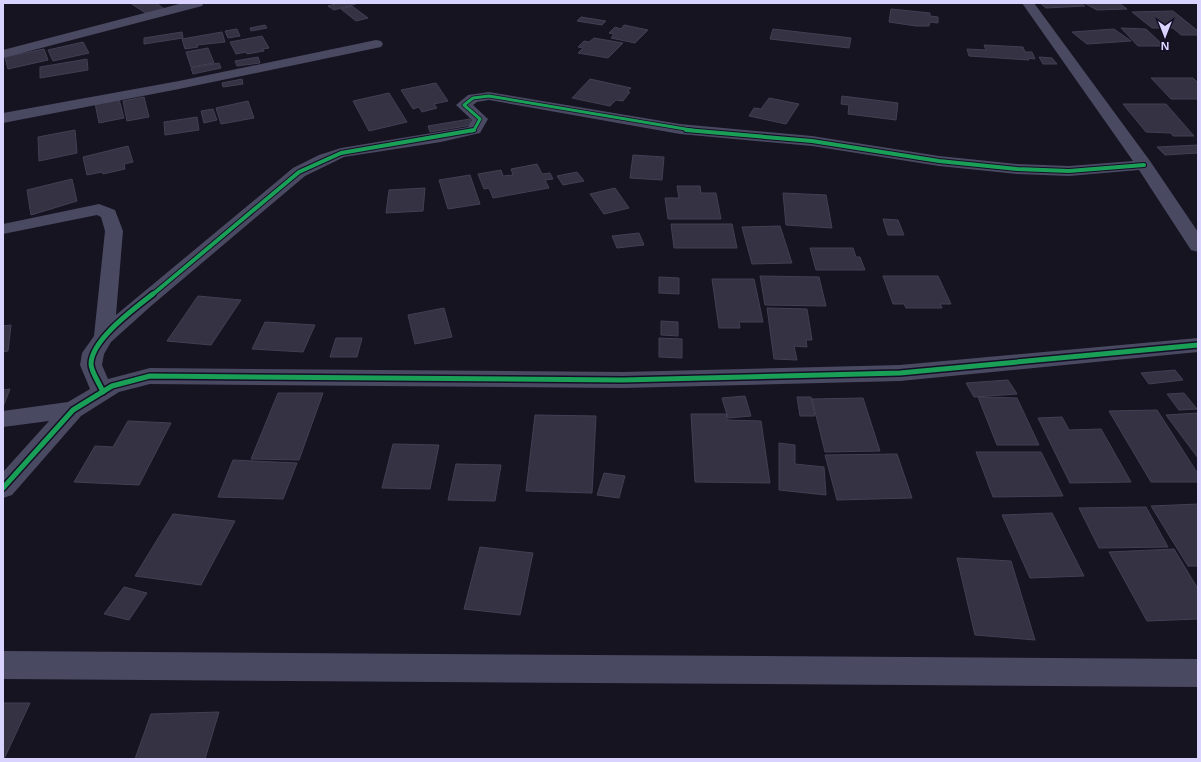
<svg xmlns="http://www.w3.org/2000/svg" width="1201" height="762" viewBox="0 0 1201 762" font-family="'Open Sans',sans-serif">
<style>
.building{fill:#343243;stroke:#433f54}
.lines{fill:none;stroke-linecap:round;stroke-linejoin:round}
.street{fill:#4a4962;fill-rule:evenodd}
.cycleway-far2-casing{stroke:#130f26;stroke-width:4.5}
.cycleway-far1-casing{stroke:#130f26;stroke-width:6}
.cycleway-casing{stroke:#130f26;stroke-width:8}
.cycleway-far2{stroke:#1a9f57;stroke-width:3}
.cycleway-far1{stroke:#1a9f57;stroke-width:4}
.cycleway{stroke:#1a9f57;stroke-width:5}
</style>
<rect width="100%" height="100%" fill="#161421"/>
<g class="building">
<path d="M130 3H156L166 10 149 15Z"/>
<path d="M339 3H359L334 10 328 6Z"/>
<path d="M1040 3H1081L1085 6 1046 8Z"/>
<path d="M1084 3H1119L1127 9 1097 10Z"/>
<path d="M352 6 368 18 356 21 341 9Z"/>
<path d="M891 9 930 13V16L938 17V23L930 22 929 26H916L889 22Z"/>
<path d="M1173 11 1198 31V35H1181L1173 28H1152L1132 12Z"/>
<path d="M581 17 606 21 602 25 577 21Z"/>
<path d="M265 25 267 28 251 31 250 28Z"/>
<path d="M624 25 648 30 635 43 611 38 614 34 609 33 615 27 621 29Z"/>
<path d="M1121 28 1146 29 1164 46H1138Z"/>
<path d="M237 29 240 36 228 38 225 31Z"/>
<path d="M773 29 851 38 849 48 770 39Z"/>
<path d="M1114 29 1131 41 1087 44 1072 32Z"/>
<path d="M182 32 183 38 144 44V38Z"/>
<path d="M222 32 225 42 197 45 198 47 185 49 182 39Z"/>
<path d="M262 36 269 48 263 49 264 51 247 54 246 52 236 54 230 42Z"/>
<path d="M594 38 623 43 608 58 578 53 583 48 578 47 584 41 589 42Z"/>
<path d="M83 42 89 53 53 61 48 50Z"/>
<path d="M984 45 1023 47 1025 52H1032L1035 59 1028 58 1029 60 969 56 967 49 986 50Z"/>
<path d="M208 48 214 63 191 67 186 52Z"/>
<path d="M44 49 48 60 8 69 5 57Z"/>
<path d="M258 57 260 63 237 66 235 61Z"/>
<path d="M1039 57 1052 58 1057 64H1043Z"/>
<path d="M87 59 88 70 40 78V67Z"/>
<path d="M219 63 221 68 193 74 191 68Z"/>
<path d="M1151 78H1193L1198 83V99H1171Z"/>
<path d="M242 79 243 84 223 87 222 83Z"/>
<path d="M590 79 631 88 627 92H630L623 101 616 100 610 106 572 98Z"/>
<path d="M436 83 448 101 434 104 437 108 422 112 419 107 413 109 401 90Z"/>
<path d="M389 93 407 122 369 131 353 101Z"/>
<path d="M842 96 898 103 896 120 848 114 849 105 841 104Z"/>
<path d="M144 97 149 117 127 121 123 101Z"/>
<path d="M769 98 799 104 786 124 749 116 754 108 761 109Z"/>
<path d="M119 99 124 118 99 123 95 103Z"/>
<path d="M248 101 254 118 221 124 216 108Z"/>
<path d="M1123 104H1166L1194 136H1173L1171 133 1146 132Z"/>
<path d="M213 109 217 120 204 123 201 111Z"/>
<path d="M197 117 199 130 165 135 164 122Z"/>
<path d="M470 119 472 125 430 132 428 126Z"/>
<path d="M75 130 77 153 39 161 38 137Z"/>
<path d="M1198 145V153L1165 155 1157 147Z"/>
<path d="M128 146 133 162 124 164 125 169 103 174 102 172 87 175 83 157Z"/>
<path d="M633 155 664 157 662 180 630 178Z"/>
<path d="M537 164 542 174 550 173 553 179 545 180 549 188 493 198 489 188 484 189 478 174 501 170 503 176 513 175 511 169Z"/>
<path d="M577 172 584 181 563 185 557 176Z"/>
<path d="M470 175 480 204 448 209 439 180Z"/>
<path d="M72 179 77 201 31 215 27 190Z"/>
<path d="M677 186H700L701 193H716L721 219H668L665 198H679Z"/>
<path d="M425 188 423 211 386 213 389 190Z"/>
<path d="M615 188 629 208 604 214 590 194Z"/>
<path d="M783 193 826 195 832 228 786 225Z"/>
<path d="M883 219 898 220 904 235H888Z"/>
<path d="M671 224H732L737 248H674Z"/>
<path d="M780 226 792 263 752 264 742 227Z"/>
<path d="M639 233 644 245 617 248 612 236Z"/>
<path d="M810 248H853L856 257H860L865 270H816Z"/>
<path d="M760 276 819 277 826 306 765 305Z"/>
<path d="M883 276H938L951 304H940L942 308H906L904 304H893Z"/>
<path d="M659 277 679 278V294L659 293Z"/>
<path d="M712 279H754L763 322H739L740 328H719Z"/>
<path d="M198 296 241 300 211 345 167 341Z"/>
<path d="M444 308 452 337 415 344 408 315Z"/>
<path d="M767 308 807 309 812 340H806L807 347 794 346 797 360 774 359Z"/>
<path d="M661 321 678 322V336L661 335Z"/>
<path d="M265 322 315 325 303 352 252 349Z"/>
<path d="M11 325 8 351 3 352V326Z"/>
<path d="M336 338H362L357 357H330Z"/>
<path d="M659 338 682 339V358L659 357Z"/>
<path d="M1175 370 1183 380 1149 384 1141 373Z"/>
<path d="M1008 380 1017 394 974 397 966 383Z"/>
<path d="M10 389 3 407V390Z"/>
<path d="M278 393H323L299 460 251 459Z"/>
<path d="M1184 393 1197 409 1179 410 1167 394Z"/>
<path d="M745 396 751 416 728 418 722 398Z"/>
<path d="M797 397H811L815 416H800Z"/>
<path d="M978 397 1017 398 1039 445H997Z"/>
<path d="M863 398 880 451 825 452 812 399Z"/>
<path d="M1157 410 1198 474V482H1151L1109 411Z"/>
<path d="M1198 413V458L1166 415Z"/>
<path d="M691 414H727V420L761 421 770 483 695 482Z"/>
<path d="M535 415 596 416 592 493 526 491Z"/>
<path d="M1062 417 1069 430 1101 429 1131 482 1070 483 1038 418Z"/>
<path d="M128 421 171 423 139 485 74 482 95 446 113 447Z"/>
<path d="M779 443 795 445V464L824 467 826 495 779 490Z"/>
<path d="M393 444 439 445 430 489 382 488Z"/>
<path d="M976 452H1041L1063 496 993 497Z"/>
<path d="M897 454 912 498 837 500 825 455Z"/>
<path d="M233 460 297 463 283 499 218 497Z"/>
<path d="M456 464 501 465 495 501 448 500Z"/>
<path d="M604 473 625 476 619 498 597 495Z"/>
<path d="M1198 504V566H1188L1151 506Z"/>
<path d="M1146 507 1168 547 1099 548 1079 508Z"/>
<path d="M1052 513 1084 576 1030 578 1002 515Z"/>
<path d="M173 514 235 521 201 585 135 576Z"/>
<path d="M480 547 533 553 520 615 464 609Z"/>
<path d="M1174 549 1198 589V619L1147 621 1109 552Z"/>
<path d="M957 558 1011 561 1035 640 975 635Z"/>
<path d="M124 587 147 593 129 620 104 614Z"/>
<path d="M3 703H30L4 759H3Z"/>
<path d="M219 712 205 759H135L151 714Z"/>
</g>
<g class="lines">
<g class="street">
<path d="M183 3H204L202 6 3 58V50Z"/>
<path d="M1022 3H1034L1150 161 1198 232V252L1191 250 1139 170 1069 176 1017 174 939 166 812 146 680 134 489 100 477 102 473 105 488 119 480 133 441 142 344 157 305 176 151 306 111 342 104 354 102 365 108 379 150 368 623 372 900 365 1198 338V352L900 381 623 388 150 384 119 392 81 416 12 495 3 498V472L49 421 3 427V411L68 402 90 389 80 365 82 353 94 336 105 231 101 217 97 215 3 234V224L99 204 115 210 123 231 116 315 293 168 319 155 341 148 468 127 472 120 456 105 468 95 489 92 680 124 812 136 939 156 1017 164 1069 166 1133 161Z"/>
<path d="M376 40 381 41 383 44 381 47 179 89 3 123V113L179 81Z"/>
<path d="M3 651 1198 659V687L3 679Z"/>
</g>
<g class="cycleway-far2-casing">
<path id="cycleway-far2" d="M472 131 474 130 480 119 464 105 473 98 489 96 697 131"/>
</g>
<g class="cycleway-far1-casing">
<g id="cycleway-far1">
<path d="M686 130 812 141 939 161 1017 169 1069 171 1144 165"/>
<path d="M152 295 299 172 341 153 474 130"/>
</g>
</g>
<g class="cycleway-casing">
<g id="cycleway">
<path d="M103 392C100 384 91 372 91 364 91 340 135 308 153 294"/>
<path d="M3 488 73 410 112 386 150 376 623 380 900 373 1198 345"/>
</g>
</g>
<use href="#cycleway-far2" class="cycleway-far2"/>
<use href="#cycleway-far1" class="cycleway-far1"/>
<use href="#cycleway" class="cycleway"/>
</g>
<rect width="1201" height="762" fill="none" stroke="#d9d4ff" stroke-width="8"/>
<g transform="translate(1165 36) rotate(180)" stroke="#130f26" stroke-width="3" paint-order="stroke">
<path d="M0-3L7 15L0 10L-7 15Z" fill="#d9d4ff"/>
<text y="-6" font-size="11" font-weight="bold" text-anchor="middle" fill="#d9d4ff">N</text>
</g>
</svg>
